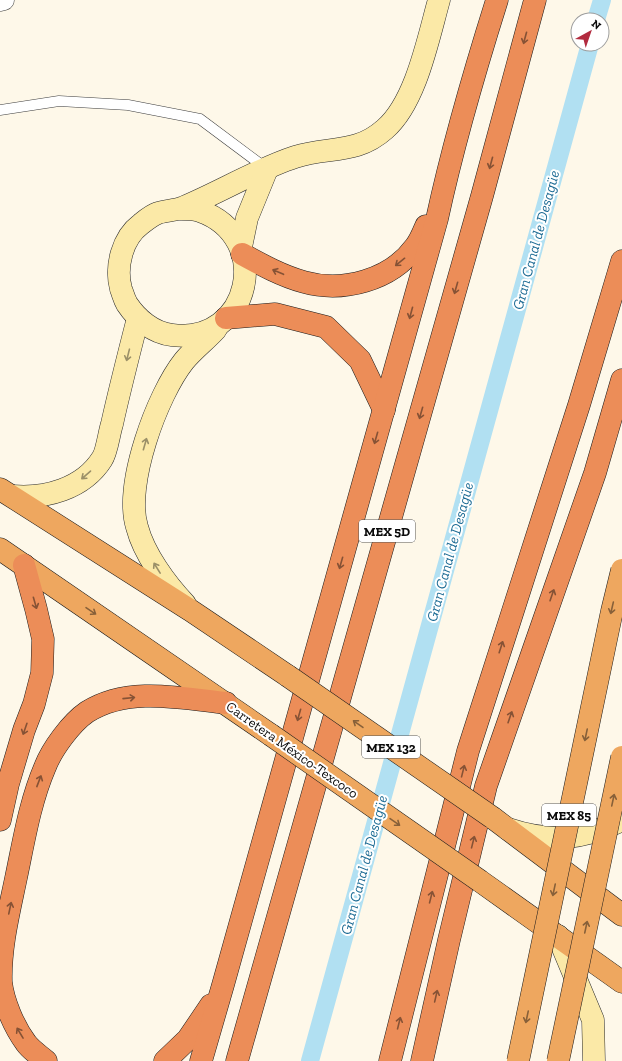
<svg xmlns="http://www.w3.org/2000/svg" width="622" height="1061" viewBox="0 0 622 1061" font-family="'Zilla Slab',serif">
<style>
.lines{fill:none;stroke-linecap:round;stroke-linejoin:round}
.canal{stroke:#b1e0f2;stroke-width:18}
.service-casing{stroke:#3d3d3d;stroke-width:11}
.minor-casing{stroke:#3d3d3d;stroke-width:21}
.secondary-casing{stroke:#2c2c2c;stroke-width:23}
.trunk-casing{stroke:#1b1b1b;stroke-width:23}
.motorway-casing{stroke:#1b1b1b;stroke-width:23}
.service{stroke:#fff;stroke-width:10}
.minor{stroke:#fff;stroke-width:20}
.secondary{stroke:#fbe9a7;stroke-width:22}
.trunk{stroke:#eea75f;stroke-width:22}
.motorway{stroke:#ec8d58;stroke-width:22}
.trunk-bridge-casing{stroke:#1b1b1b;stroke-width:23;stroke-linecap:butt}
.trunk-bridge{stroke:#eea75f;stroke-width:22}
.oneway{stroke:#865235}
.oneway2{stroke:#9b9068}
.oneway3{stroke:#876039}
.labels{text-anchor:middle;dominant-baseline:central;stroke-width:4;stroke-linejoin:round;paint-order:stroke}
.shield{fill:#fff;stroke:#545454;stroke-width:1}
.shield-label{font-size:13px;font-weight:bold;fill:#0a0a0a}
.street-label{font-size:14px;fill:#0a0a0a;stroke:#fff}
.water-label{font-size:15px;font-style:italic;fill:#1c6b94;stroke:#fff}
</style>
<rect width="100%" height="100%" fill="#fef8e9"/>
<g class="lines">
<g class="canal">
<path d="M596 20 602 0"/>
<path d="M310 1061 590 44"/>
</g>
<g class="service-casing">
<path id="service" d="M0 110 59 101 128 105 200 119 267 169"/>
</g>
<g class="minor-casing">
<path id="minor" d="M0 1 4 0"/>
</g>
<g class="secondary-casing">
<g id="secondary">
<path d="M181 209C187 209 194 209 200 211 274 237 251 345 172 335 153 333 137 319 127 304 124 299 123 294 121 289 115 267 122 238 141 224 146 220 152 215 158 213 166 210 175 211 184 207 220 192 258 169 295 157 329 146 356 155 385 129 416 102 428 39 439 0"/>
<path d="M241 247 247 218 267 169"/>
<path d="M12 496C45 499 83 489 102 459 107 452 109 433 112 424 120 388 129 353 138 318"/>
<path d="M185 604C166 584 144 554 137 527 124 485 157 395 184 361 193 350 206 340 216 329"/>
<path d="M508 829C550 843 583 840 622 820"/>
<path d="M558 936 593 1020 594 1061"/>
</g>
</g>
<g class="trunk-casing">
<g id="trunk">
<path d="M0 489 190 610 288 676"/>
<path d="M0 549 271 735"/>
<path d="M493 818 622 915"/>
<path d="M480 881 622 982"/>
</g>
</g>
<g class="motorway-casing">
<g id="motorway">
<path d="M242 254C262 265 282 276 304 282 343 293 391 280 415 247 420 241 423 233 426 226"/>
<path d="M226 318 275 314 326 327 360 360 384 410"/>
<path d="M0 820 8 784 24 730 34 704 42 673 43 639 36 609 24 565"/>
<path d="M46 1061C39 1055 31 1050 26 1043 14 1027 3 1001 1 982 0 947 9 912 16 878 24 840 30 802 45 767 52 749 71 723 87 712 128 686 181 698 226 703"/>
<path d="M165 1061 188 1039 211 1005"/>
<path d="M201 1061 223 985 437 219C453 145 474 73 497 0"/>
<path d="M237 1061 482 196 535 0"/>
<path d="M390 1061 468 751 579 405 622 261"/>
<path d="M422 1061 449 940 486 786 595 473 622 380"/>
</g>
</g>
<use href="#service" class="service"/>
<use href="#minor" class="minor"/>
<use href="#secondary" class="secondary"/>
<use href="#trunk" class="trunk"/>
<use href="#motorway" class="motorway"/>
<g class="trunk-bridge-casing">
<g id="trunk-bridge">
<path d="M288 676 493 818"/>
<path d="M271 735 480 881"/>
<path d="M518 1061 612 611 622 570"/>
<path d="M558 1061 622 757"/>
</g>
</g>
<use href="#trunk-bridge" class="trunk-bridge"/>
</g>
<defs><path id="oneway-shaft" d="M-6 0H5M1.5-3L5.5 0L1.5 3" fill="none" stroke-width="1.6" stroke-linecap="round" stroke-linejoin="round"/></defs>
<g class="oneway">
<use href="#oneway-shaft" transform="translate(525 38) rotate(105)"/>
<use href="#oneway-shaft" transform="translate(491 163) rotate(105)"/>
<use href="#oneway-shaft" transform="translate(400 262) rotate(141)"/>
<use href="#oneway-shaft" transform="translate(278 272) rotate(-157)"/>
<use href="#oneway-shaft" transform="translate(456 288) rotate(106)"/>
<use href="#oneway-shaft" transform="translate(411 313) rotate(105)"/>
<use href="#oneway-shaft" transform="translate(421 413) rotate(106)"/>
<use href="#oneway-shaft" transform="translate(376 438) rotate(106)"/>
<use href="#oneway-shaft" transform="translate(341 563) rotate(106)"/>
<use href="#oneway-shaft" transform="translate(552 595) rotate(-71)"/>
<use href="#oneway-shaft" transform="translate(35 603) rotate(74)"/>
<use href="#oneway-shaft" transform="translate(501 647) rotate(-72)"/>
<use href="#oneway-shaft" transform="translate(129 698) rotate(-6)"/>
<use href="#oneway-shaft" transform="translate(299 715) rotate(106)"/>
<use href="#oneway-shaft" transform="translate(510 717) rotate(-71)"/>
<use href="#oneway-shaft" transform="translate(25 729) rotate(109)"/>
<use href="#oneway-shaft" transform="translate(463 771) rotate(-76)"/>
<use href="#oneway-shaft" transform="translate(39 781) rotate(-69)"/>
<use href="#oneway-shaft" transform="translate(473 842) rotate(-76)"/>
<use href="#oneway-shaft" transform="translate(431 897) rotate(-76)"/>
<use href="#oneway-shaft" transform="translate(10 908) rotate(-78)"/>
<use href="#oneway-shaft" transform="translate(436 996) rotate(-77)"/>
<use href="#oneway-shaft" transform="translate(399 1023) rotate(-76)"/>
<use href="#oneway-shaft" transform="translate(20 1033) rotate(-121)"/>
</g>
<g class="oneway2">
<use href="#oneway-shaft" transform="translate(128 355) rotate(104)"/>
<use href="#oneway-shaft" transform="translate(145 444) rotate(-74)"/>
<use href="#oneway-shaft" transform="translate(86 475) rotate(139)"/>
<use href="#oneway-shaft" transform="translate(157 568) rotate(-122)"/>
</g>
<g class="oneway3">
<use href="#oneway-shaft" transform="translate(612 608) rotate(103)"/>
<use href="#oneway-shaft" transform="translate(91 611) rotate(34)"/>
<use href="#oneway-shaft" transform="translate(358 724) rotate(-145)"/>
<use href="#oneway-shaft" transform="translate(586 735) rotate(102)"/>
<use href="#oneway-shaft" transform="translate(613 800) rotate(-78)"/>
<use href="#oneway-shaft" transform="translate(395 822) rotate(35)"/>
<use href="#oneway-shaft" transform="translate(554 890) rotate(102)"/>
<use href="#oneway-shaft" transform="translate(586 927) rotate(-78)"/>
<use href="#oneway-shaft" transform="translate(527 1017) rotate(102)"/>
</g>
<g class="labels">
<g class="shield">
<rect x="359" y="520" width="56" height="22" rx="3"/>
<rect x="362" y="736" width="58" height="22" rx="3"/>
<rect x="542" y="804" width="54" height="22" rx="3"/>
</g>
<g class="shield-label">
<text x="387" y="531">MEX 5D</text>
<text x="391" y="747">MEX 132</text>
<text x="569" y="815">MEX 85</text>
</g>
<g class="street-label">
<text transform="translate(292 750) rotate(35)">Carretera México-Texcoco</text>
</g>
<g class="water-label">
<text transform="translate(536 240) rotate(-75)">Gran Canal de Desagüe</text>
<text transform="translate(450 552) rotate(-75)">Gran Canal de Desagüe</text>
<text transform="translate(364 865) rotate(-75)">Gran Canal de Desagüe</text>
</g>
</g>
<g transform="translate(590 32) rotate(40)"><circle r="19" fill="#ffffff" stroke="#9d9d9d"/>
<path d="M0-3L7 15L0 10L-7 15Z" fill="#b22b3f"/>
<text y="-6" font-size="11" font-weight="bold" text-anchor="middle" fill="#0a0a0a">N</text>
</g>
</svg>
